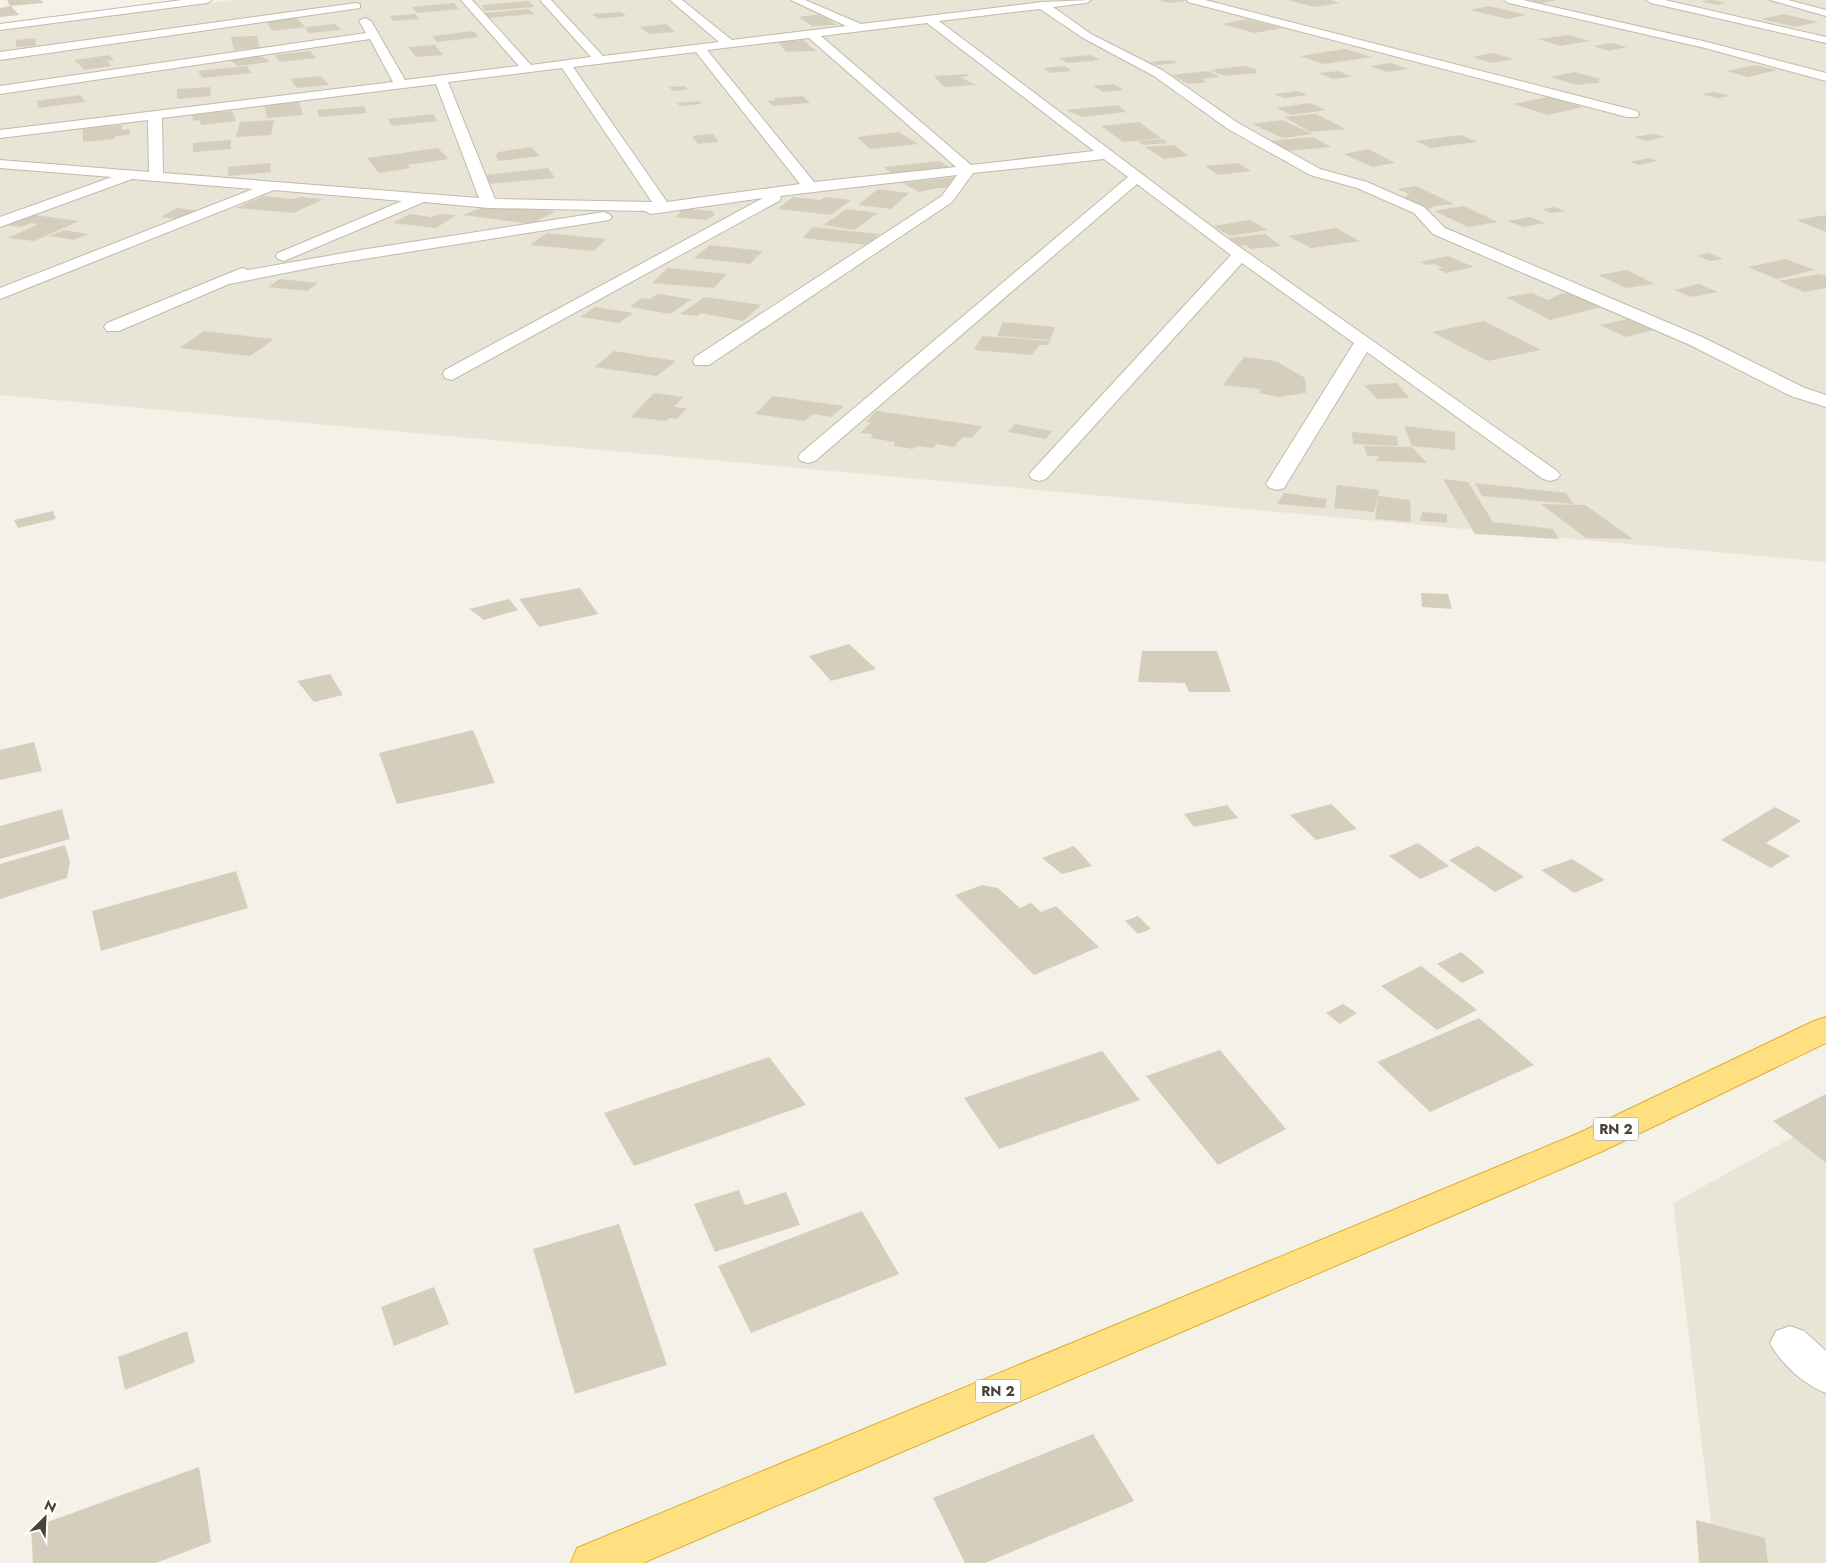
<svg xmlns="http://www.w3.org/2000/svg" width="1826" height="1563" viewBox="0 0 1826 1563" font-family="Jost,sans-serif">
<style>
.residential{fill:#e8e4d6}
.building{fill:#d6cebd}
.lines{fill:none;stroke-linecap:round;stroke-linejoin:round}
.minor-casing{stroke:#c0baaa;stroke-width:2}
.trunk-casing{stroke:#e0ad36;stroke-width:2}
.minor{fill:#fff;fill-rule:evenodd}
.trunk{fill:#ffe080;fill-rule:evenodd}
.labels{text-anchor:middle;dominant-baseline:central;stroke-width:5;stroke-linejoin:round;paint-order:stroke}
.shield{fill:#fff;stroke:#7f7b73;stroke-width:1}
.shield-label{font-size:14px;font-weight:bold;fill:#484237}
</style>
<rect width="100%" height="100%" fill="#f4f2e8"/>
<g class="residential">
<path d="M232 0H1826V562L0 395V31Z"/>
<path d="M1826 1119V1563H1716L1673 1203Z"/>
</g>
<g class="building">
<path d="M7 0H41L43 3 10 6Z"/>
<path d="M1160 0H1185L1186 1 1168 3Z"/>
<path d="M1287 0H1330L1340 3 1315 7Z"/>
<path d="M1557 0 1541 3 1532 1V0Z"/>
<path d="M1713 0 1726 3 1717 5 1701 1Z"/>
<path d="M529 1 534 7 485 11 482 5Z"/>
<path d="M454 3 459 9 417 13 412 7Z"/>
<path d="M11 6 19 15 0 17V8Z"/>
<path d="M1489 6 1526 15 1508 19 1470 10Z"/>
<path d="M529 9 534 14 488 18 484 13Z"/>
<path d="M621 12 626 16 598 19 592 14Z"/>
<path d="M415 14 419 19 393 21 390 16Z"/>
<path d="M822 14 836 25 812 26 798 17Z"/>
<path d="M1783 14 1818 22 1795 27 1761 19Z"/>
<path d="M297 18 305 27 272 31 266 20Z"/>
<path d="M1246 19 1282 28 1255 33 1222 24Z"/>
<path d="M335 24 341 30 308 33 305 27Z"/>
<path d="M666 24 675 32 649 34 640 27Z"/>
<path d="M473 31 479 37 437 42 432 36Z"/>
<path d="M1569 35 1590 41 1560 46 1538 39Z"/>
<path d="M257 36 260 48 234 50 231 37Z"/>
<path d="M35 38 36 46 16 47V40Z"/>
<path d="M803 40 816 51 786 52 778 42Z"/>
<path d="M1612 43 1627 47 1609 51 1593 46Z"/>
<path d="M435 45 443 55 416 57 408 47Z"/>
<path d="M1345 49 1372 57 1323 64 1300 56Z"/>
<path d="M310 51 316 58 280 62 274 55Z"/>
<path d="M1493 53 1514 59 1492 63 1472 57Z"/>
<path d="M109 55 114 60 106 61 112 66 85 70 74 60Z"/>
<path d="M260 55 270 62 238 66 229 59Z"/>
<path d="M1090 55 1100 60 1068 63 1058 58Z"/>
<path d="M1171 60 1178 63 1156 65 1150 62Z"/>
<path d="M1391 63 1408 69 1387 72 1370 66Z"/>
<path d="M1756 65 1777 70 1748 77 1726 71Z"/>
<path d="M247 66 251 73 202 78 198 71Z"/>
<path d="M1064 66 1072 71 1051 73 1043 68Z"/>
<path d="M1244 66 1256 69 1257 73 1224 76 1210 70Z"/>
<path d="M1208 71 1220 77 1201 79 1207 82 1189 84 1172 75Z"/>
<path d="M1339 71 1352 77 1333 79 1319 73Z"/>
<path d="M1575 72 1600 79 1597 81 1602 82 1577 85 1550 77Z"/>
<path d="M967 74 969 76 960 77 976 85 944 87 934 76Z"/>
<path d="M321 76 329 85 297 88 290 79Z"/>
<path d="M1113 84 1124 90 1104 92 1093 86Z"/>
<path d="M684 86 688 89 673 91 669 87Z"/>
<path d="M210 87 211 96 177 99V89Z"/>
<path d="M1298 91 1308 95 1284 98 1275 94Z"/>
<path d="M1715 92 1730 96 1717 98 1702 94Z"/>
<path d="M81 95 85 102 39 108 36 101Z"/>
<path d="M803 96 810 103 773 106 767 101 776 100 774 98Z"/>
<path d="M1548 97 1583 107 1548 115 1513 104Z"/>
<path d="M699 101 702 104 680 106 677 103Z"/>
<path d="M299 102 303 115 267 118 264 105Z"/>
<path d="M1310 103 1326 110 1291 115 1276 108Z"/>
<path d="M1118 105 1126 112 1083 117 1065 110Z"/>
<path d="M364 106 367 113 319 117 317 110Z"/>
<path d="M232 111 236 121 201 125 200 120 193 121 192 115Z"/>
<path d="M433 114 437 121 392 126 388 119Z"/>
<path d="M1316 114 1346 129 1310 132 1285 117Z"/>
<path d="M119 120 121 124 100 127 122 125V130L129 129 130 135 115 136V139L83 142V129L93 128 91 123Z"/>
<path d="M274 120 271 135 236 137 240 122Z"/>
<path d="M1282 120 1313 134 1283 138 1252 124Z"/>
<path d="M1139 122 1161 138 1123 142 1101 126Z"/>
<path d="M899 132 918 144 870 149 857 137Z"/>
<path d="M713 134 719 142 698 144 692 136Z"/>
<path d="M1653 134 1665 137 1646 141 1634 137Z"/>
<path d="M1461 135 1477 142 1431 148 1416 141Z"/>
<path d="M1314 137 1331 147 1285 151 1268 141Z"/>
<path d="M1163 139 1168 143 1143 145 1138 141Z"/>
<path d="M231 140V149L193 152V143Z"/>
<path d="M1174 145 1188 156 1164 159 1145 147Z"/>
<path d="M531 147 540 156 499 161 495 156 499 152Z"/>
<path d="M438 148 449 159 407 165 411 168 379 173 367 158Z"/>
<path d="M1368 149 1395 163 1372 167 1344 154Z"/>
<path d="M1649 158 1658 161 1639 165 1630 162Z"/>
<path d="M940 161 949 167 891 174 884 167Z"/>
<path d="M270 163 271 172 228 176V167Z"/>
<path d="M1238 163 1251 171 1218 175 1205 166Z"/>
<path d="M548 168 555 178 489 184 487 175Z"/>
<path d="M956 177 946 188H938L919 192 902 183Z"/>
<path d="M1416 186 1454 204 1435 206 1428 209 1404 198 1409 194 1397 189Z"/>
<path d="M878 189 909 193 891 209 858 205Z"/>
<path d="M263 196 293 199 300 197 324 199 293 213 236 208Z"/>
<path d="M793 197 820 200 825 197 851 200 831 215 778 209Z"/>
<path d="M486 206 556 211 531 224 463 215Z"/>
<path d="M1464 206 1498 222 1468 227 1434 211Z"/>
<path d="M1555 207 1565 211 1551 213 1542 209Z"/>
<path d="M177 208 201 211 181 220 161 217Z"/>
<path d="M680 208 712 211 715 215 705 220 675 217 680 213Z"/>
<path d="M847 209 878 213 854 230 823 225Z"/>
<path d="M27 214 79 221 34 241 8 238 38 224 31 223 22 227 2 225Z"/>
<path d="M410 214 431 217 441 214 456 215 436 228 393 223Z"/>
<path d="M1826 215V232L1796 220Z"/>
<path d="M1530 217 1545 223 1523 227 1508 221Z"/>
<path d="M1250 220 1268 230 1230 236 1213 226Z"/>
<path d="M812 227 880 234 867 245 803 238Z"/>
<path d="M1336 228 1360 241 1311 248 1288 236Z"/>
<path d="M64 230 88 234 74 240 50 236Z"/>
<path d="M547 233 606 239 594 251 530 245Z"/>
<path d="M1265 234 1281 246 1251 249 1246 245 1240 246 1229 238Z"/>
<path d="M710 245 763 251 750 264 694 258Z"/>
<path d="M1709 253 1723 259 1710 261 1697 256Z"/>
<path d="M1448 256 1474 267 1446 273 1437 269 1443 268 1434 264 1428 265 1420 262Z"/>
<path d="M1786 259 1815 270 1777 279 1748 267Z"/>
<path d="M668 268 727 274 714 288 652 283Z"/>
<path d="M1627 270 1655 284 1626 288 1598 275Z"/>
<path d="M1819 274 1826 276V288L1804 292 1779 281Z"/>
<path d="M280 279 318 283 307 291 268 287Z"/>
<path d="M1699 284 1718 292 1692 297 1674 290Z"/>
<path d="M1532 293 1548 300 1560 294 1575 293 1606 306 1550 320 1506 297Z"/>
<path d="M658 294 692 299 670 314 630 307 641 298 650 299Z"/>
<path d="M705 297 761 305 743 321 701 313 697 316 680 314Z"/>
<path d="M595 307 633 313 619 323 580 317Z"/>
<path d="M1633 318 1658 329 1626 337 1600 325Z"/>
<path d="M1484 321 1541 350 1488 361 1432 332Z"/>
<path d="M1003 322 1055 327 1050 340 997 336Z"/>
<path d="M204 331 274 339 250 356 179 348Z"/>
<path d="M982 336 1051 341 1047 345H1039L1032 355 974 350Z"/>
<path d="M614 351 676 361 657 376 594 367Z"/>
<path d="M1244 357 1276 361 1305 378 1306 393 1278 397 1259 393 1260 389 1223 385Z"/>
<path d="M1397 383 1409 398 1377 399 1364 385Z"/>
<path d="M654 393 683 397 674 407 687 408 677 419 669 418 666 421 631 417Z"/>
<path d="M773 396 844 406 831 417 813 414 804 421 755 414Z"/>
<path d="M876 411 982 426 972 438 963 437 954 447 937 444 933 448 917 446 913 449 894 446 895 442 870 438 873 434 860 433 871 422H866Z"/>
<path d="M1015 424 1052 431 1046 439 1008 432Z"/>
<path d="M1404 426 1455 432V450L1412 446Z"/>
<path d="M1352 432 1397 436 1398 446 1353 444Z"/>
<path d="M1364 446 1412 447 1427 463 1376 461 1379 456H1367Z"/>
<path d="M1443 479 1468 482 1493 522 1553 529 1559 539 1475 534Z"/>
<path d="M1475 483 1566 493 1574 504 1482 496Z"/>
<path d="M1337 485 1379 490 1374 512 1334 508Z"/>
<path d="M1284 493 1327 499 1325 508 1277 504Z"/>
<path d="M1378 496 1410 500 1411 522 1375 519Z"/>
<path d="M1541 504 1585 505 1633 539 1586 538Z"/>
<path d="M53 511 56 519 18 528 14 520Z"/>
<path d="M1422 512 1447 514V523L1420 521Z"/>
<path d="M580 588 598 614 539 627 519 599Z"/>
<path d="M1421 593 1448 594 1452 609 1422 607Z"/>
<path d="M509 599 518 610 484 620 469 609Z"/>
<path d="M849 644 876 669 831 681 809 656Z"/>
<path d="M1142 651H1217L1231 692H1189L1185 683 1138 682Z"/>
<path d="M330 674 343 695 314 702 297 681Z"/>
<path d="M473 730 495 783 397 804 379 753Z"/>
<path d="M34 742 42 771 0 780V750Z"/>
<path d="M1331 804 1357 829 1316 840 1290 815Z"/>
<path d="M1227 805 1238 818 1194 827 1184 814Z"/>
<path d="M1775 807 1801 821 1766 843 1790 856 1771 868 1721 840Z"/>
<path d="M62 809 70 839 0 859V826Z"/>
<path d="M1418 843 1449 866 1420 879 1389 856Z"/>
<path d="M65 845 70 862 67 878 0 899V864Z"/>
<path d="M1074 846 1092 866 1062 874 1042 858Z"/>
<path d="M1478 846 1524 877 1495 892 1449 860Z"/>
<path d="M1572 859 1605 880 1574 893 1541 870Z"/>
<path d="M236 871 248 908 101 951 92 911Z"/>
<path d="M982 885 998 888 1020 908 1031 903 1041 912 1056 906 1099 947 1034 975 955 895Z"/>
<path d="M1138 916 1151 929 1138 934 1125 921Z"/>
<path d="M1461 952 1485 972 1462 983 1437 964Z"/>
<path d="M1421 966 1477 1010 1437 1030 1381 986Z"/>
<path d="M1343 1004 1357 1013 1340 1024 1326 1013Z"/>
<path d="M1479 1018 1534 1065 1430 1112 1377 1062Z"/>
<path d="M1220 1050 1286 1129 1218 1165 1146 1076Z"/>
<path d="M1102 1051 1140 1100 999 1149 964 1098Z"/>
<path d="M769 1057 806 1105 634 1166 604 1113Z"/>
<path d="M1826 1094V1163L1773 1121Z"/>
<path d="M739 1190 745 1205 786 1192 800 1225 715 1252 694 1204Z"/>
<path d="M862 1211 899 1274 751 1333 718 1266Z"/>
<path d="M619 1224 667 1365 575 1394 533 1249Z"/>
<path d="M434 1287 449 1324 394 1346 381 1307Z"/>
<path d="M187 1331 195 1362 125 1390 118 1357Z"/>
<path d="M1093 1434 1134 1501 985 1563H965L933 1498Z"/>
<path d="M199 1467 211 1542 156 1563H33L31 1528Z"/>
<path d="M1696 1520 1765 1538 1768 1563H1699Z"/>
</g>
<g class="lines">
<g class="minor-casing">
<g id="minor">
<path d="M182 0H212L207 3 0 30V24Z"/>
<path d="M461 0H472L531 65 591 57 540 0H551L603 56 719 42 670 0H682L732 40 846 26 791 0H805L861 24 1042 2 1091 0 1086 3 1053 7 1091 34 1162 70 1238 123 1320 169 1367 182 1424 207 1445 228 1702 337 1805 388 1826 395V407L1791 396 1690 345 1433 234 1414 213 1357 188 1310 175 1228 129 1154 76 1083 38 1040 9 939 21 1224 236 1557 471 1560 475 1557 479 1550 481 1543 479 1367 352 1284 488 1277 490 1270 488 1266 484 1354 343 1242 263 1046 479 1039 481 1032 479 1029 475 1032 471 1231 255 1137 184 815 461 808 463 801 461 798 457 801 453 1128 177 1104 159 973 173 952 202 709 365H695L693 361 695 357 942 196 957 175 780 196 781 198 779 201 452 380 445 378 443 374 445 370 763 198 651 214 645 211 489 208 424 202 284 261 278 259 276 256 278 253 402 201 274 190 0 299V288L253 189 132 179 0 227V217L112 177 0 168V160L149 172 148 120 0 138V130L393 82 370 39 0 94V86L366 33 359 21 365 18 371 21 405 80 519 66ZM927 23 1094 151 971 165 821 36ZM809 38 956 167 814 182 707 50ZM696 52 800 184 667 202 573 67ZM562 68 652 202 495 199 448 82ZM436 84 479 198 163 173 162 118Z"/>
<path d="M1187 0H1205L1637 111 1639 114 1637 117H1627L1188 2Z"/>
<path d="M1504 0H1523L1707 42 1826 73V81L1705 48 1509 3Z"/>
<path d="M1646 0H1665L1826 37V43L1651 3Z"/>
<path d="M1770 0H1788L1826 10V16Z"/>
<path d="M356 3 360 4V8L0 60V52Z"/>
<path d="M604 212 609 214 612 217 609 220 320 266 229 284 119 331H107L104 327 107 323 242 268 248 270 367 249Z"/>
<path d="M1790 1326 1804 1331 1826 1351V1393C1804 1385 1781 1364 1770 1343L1776 1331Z"/>
</g>
</g>
<g class="trunk-casing">
<path id="trunk" d="M1826 1017V1043L1603 1151 643 1563H571L577 1548 1579 1133 1814 1021Z"/>
</g>
<use href="#minor" class="minor"/>
<use href="#trunk" class="trunk"/>
</g>
<g class="labels">
<g class="shield">
<rect x="1593.5" y="1117.5" width="45" height="23" rx="4"/>
<rect x="975.5" y="1379.5" width="45" height="23" rx="4"/>
</g>
<g class="shield-label">
<text x="1616" y="1129">RN 2</text>
<text x="998" y="1391">RN 2</text>
</g>
</g>
<g transform="translate(45 1518) rotate(24)" stroke="#ffffff" stroke-width="4" paint-order="stroke">
<path d="M0-4L9 19L0 12L-9 19Z" fill="#484237"/>
<text y="-8" font-size="14" font-weight="bold" text-anchor="middle" fill="#484237">N</text>
</g>
</svg>
